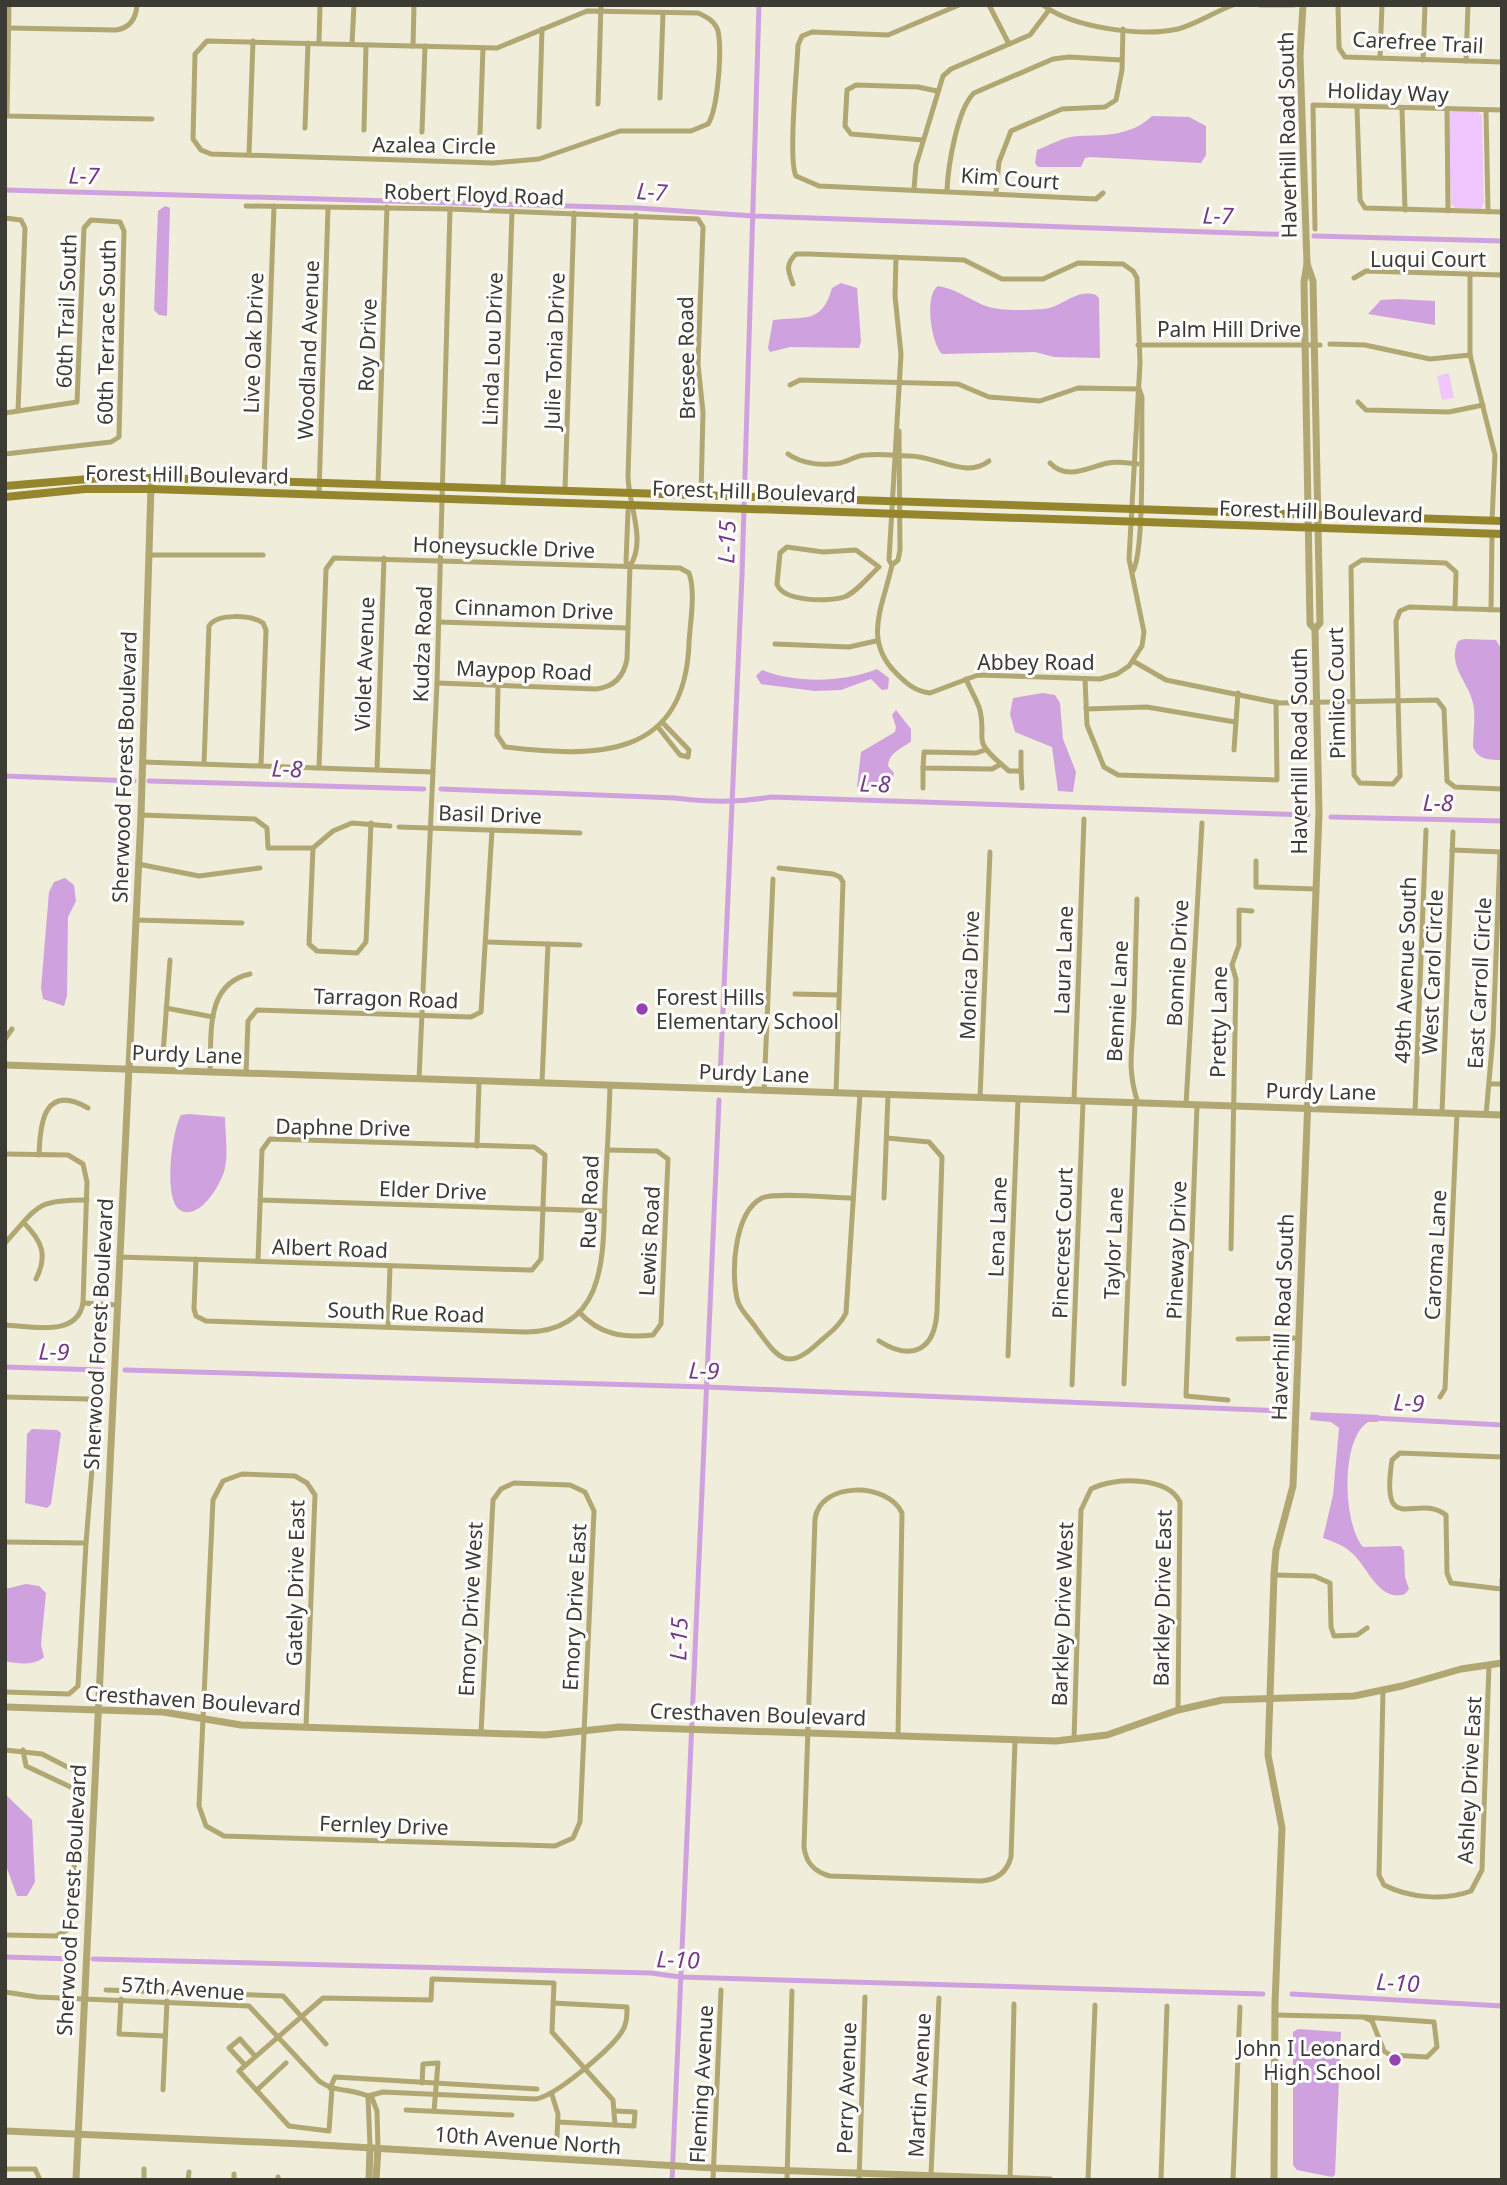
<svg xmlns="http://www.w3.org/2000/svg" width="1507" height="2185" viewBox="0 0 1507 2185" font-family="'Noto Sans',sans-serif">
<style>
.green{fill:#f0c6fe}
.water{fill:#cfa1df}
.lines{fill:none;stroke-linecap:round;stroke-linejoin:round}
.canal{stroke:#cfa1df;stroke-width:5}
.minor{stroke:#b1a772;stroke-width:5}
.tertiary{stroke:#b1a772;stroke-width:7}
.secondary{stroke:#95852c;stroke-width:8}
.poi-dot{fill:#9742b0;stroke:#fff;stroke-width:2.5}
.labels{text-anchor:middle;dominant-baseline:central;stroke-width:6;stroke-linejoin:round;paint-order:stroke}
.street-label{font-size:21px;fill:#3b3a33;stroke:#fff}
.poi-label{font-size:21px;fill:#3b3a33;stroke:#fff;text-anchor:start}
.water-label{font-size:23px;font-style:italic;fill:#743b85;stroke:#fff}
</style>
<rect width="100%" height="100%" fill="#f0eddb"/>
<g class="green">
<path d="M1452 111 1478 112 1482 115 1484 203 1481 209 1455 208 1451 204 1448 115Z"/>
<path d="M1449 373 1454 398 1442 400 1437 376Z"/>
</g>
<g class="water">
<path d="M1152 116 1189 117 1206 126V155L1201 163 1090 157 1085 158 1081 167H1038L1035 163 1037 150C1050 145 1065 136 1079 136 1106 135 1131 136 1152 116Z"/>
<path d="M165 206 170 208 167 316 159 315 154 310 158 211Z"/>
<path d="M841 283 857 288 861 341 859 348 790 347 770 352 768 348 773 320C803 316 822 325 832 288Z"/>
<path d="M938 286C956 289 967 298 983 305 999 312 1027 310 1044 309 1062 307 1077 288 1096 295L1099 298 1100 358 1054 357 1035 352 942 354C931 343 924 295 938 286Z"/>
<path d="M1397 299 1435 301V325L1368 314 1381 300Z"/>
<path d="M1464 639 1496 640 1502 650V760C1490 760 1478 760 1473 747 1473 734 1476 716 1473 703 1468 681 1447 666 1458 641Z"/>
<path d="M877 669 889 678 888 689 882 690 871 679 841 690 815 691 761 684 756 676 762 670C796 684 845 682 877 669Z"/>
<path d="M1043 693 1055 695 1060 703 1063 739 1076 772 1073 792 1058 791 1052 747 1015 732 1010 714 1013 698Z"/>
<path d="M896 710 911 729V741C902 749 889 752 888 766L894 773 892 782 857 787 861 752 895 732 896 727 892 715Z"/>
<path d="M65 878 74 885 76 901 68 917 67 996 64 1006 43 999 41 988 49 892 54 882Z"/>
<path d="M189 1114 225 1117C225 1133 229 1156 224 1172 219 1187 199 1221 180 1210 163 1199 172 1130 181 1115Z"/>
<path d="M1311 1412 1379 1415 1378 1422H1368C1340 1440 1343 1524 1363 1547L1401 1546 1404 1551 1405 1577 1409 1589 1405 1594C1379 1603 1368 1567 1352 1553 1343 1545 1334 1542 1323 1538L1333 1495 1339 1428 1331 1422 1310 1420Z"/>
<path d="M32 1429 57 1430 61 1433 51 1504 47 1508 25 1503 27 1434Z"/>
<path d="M26 1584 39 1586 46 1593 41 1645 44 1657C35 1666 17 1664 5 1661V1589Z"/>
<path d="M5 1794 32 1820 35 1882 27 1896H17L5 1863Z"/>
<path d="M1298 2029 1341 2032 1335 2175 1332 2177 1297 2170 1293 2165V2032Z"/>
</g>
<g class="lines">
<g class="canal">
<path d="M5 190 637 208 754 216 1295 235"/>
<path d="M1314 236 1502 241"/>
<path d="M5 776 134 781"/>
<path d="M149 781 424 789"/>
<path d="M441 789 675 798C709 802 737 803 771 797L1308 815"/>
<path d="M1331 817 1502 821"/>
<path d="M720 1079 742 575 759 5"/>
<path d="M5 1367 101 1370"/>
<path d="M125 1370 707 1387 1282 1411"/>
<path d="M1373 1418 1502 1425"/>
<path d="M5 1957 74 1959"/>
<path d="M93 1959 651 1973 680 1977 1263 1994"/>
<path d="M1292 1994 1502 2006"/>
<path d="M672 2180 719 1100"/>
</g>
<g class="minor">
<path d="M9 5 7 116 152 119"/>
<path d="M959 5 888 35 812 32 802 36 798 45C797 69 788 161 796 176L819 186 1096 199 1103 193"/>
<path d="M989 5 1009 44"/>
<path d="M1043 5C1073 28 1142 37 1178 29 1197 24 1214 12 1233 5"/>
<path d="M1260 5H1294"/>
<path d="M1338 5 1339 48 1345 57 1502 62"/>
<path d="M587 11 698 13C707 17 715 21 718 31 722 50 718 109 708 124L691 131H620L539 159 493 163 211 154 201 150 193 139 195 54 207 41 497 48Z"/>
<path d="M8 28 116 30C130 28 136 19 137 5"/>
<path d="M319 43 320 5"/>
<path d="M352 44 354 5"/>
<path d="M413 46 414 5"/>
<path d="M1380 58 1382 5"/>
<path d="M1423 60 1425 5"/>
<path d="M1466 61 1468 5"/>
<path d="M660 98 663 13"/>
<path d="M598 104 601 5"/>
<path d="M1357 107 1360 200 1365 208 1502 212"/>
<path d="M1402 108 1405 210"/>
<path d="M1447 109 1448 211"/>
<path d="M1486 110 1488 212"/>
<path d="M539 127 542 29"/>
<path d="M305 128 308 43"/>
<path d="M364 130 366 45"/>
<path d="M422 132 425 46"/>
<path d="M480 134 483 48"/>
<path d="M923 140 851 134 845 126 847 90 856 85 918 87 937 91"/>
<path d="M249 154 253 41"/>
<path d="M914 189 916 165 943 76 951 69 1030 35 1049 10"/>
<path d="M947 190C948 167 957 109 974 93L1053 59 1069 57 1121 60"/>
<path d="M996 192 999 162 1011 131 1062 109 1105 107 1116 100 1122 70 1123 29"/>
<path d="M246 206 450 209 698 219 703 227 698 364 703 412 701 495"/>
<path d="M5 218 21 220 25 228 18 411"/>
<path d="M1315 229 1313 105 1502 110"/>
<path d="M1470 274V355L1495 455 1492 521"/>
<path d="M1354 278 1366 271 1502 275"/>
<path d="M793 284C788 271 785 265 796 254H809L964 260 1002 279H1043L1078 263 1123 264 1133 271 1137 278 1140 363 1129 559 1144 632 1142 646 1129 666 1117 674 1100 679 978 675 930 693C915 691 907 684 897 674 862 640 883 607 892 565L889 560 901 354 895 296 896 257"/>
<path d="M1330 344 1365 345 1430 359 1470 355"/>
<path d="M1138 345H1320"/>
<path d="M790 385 800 380 958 384 989 397 1040 401 1078 388 1139 389"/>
<path d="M1358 402 1366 410 1449 412 1483 405"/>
<path d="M5 413 77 402 84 228 91 220 120 222 124 231 119 437 111 442 5 454"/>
<path d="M788 454C802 464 822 466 840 463 849 461 857 455 866 455 881 453 896 456 910 456 936 456 966 479 989 461"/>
<path d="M1050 463C1067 481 1088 467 1108 463 1118 461 1127 463 1137 464"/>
<path d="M264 481 274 206"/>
<path d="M378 484 387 207"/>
<path d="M503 488 512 211"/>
<path d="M565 490 574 213"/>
<path d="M319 493 328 208"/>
<path d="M787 547 823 552 856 550 879 567C869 576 856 593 844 597 829 602 783 602 777 584L780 553Z"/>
<path d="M150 555H263"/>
<path d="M892 565 898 560 900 550 899 431"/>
<path d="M630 566C647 540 628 504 628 476L636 215"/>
<path d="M1133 571C1145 551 1141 429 1142 397L1139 389"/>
<path d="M1455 609 1456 572 1446 563 1362 560 1351 567 1354 775 1360 783 1393 784 1400 776 1396 621 1400 611 1409 607 1502 610"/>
<path d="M1491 610 1492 534"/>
<path d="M439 622 628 628"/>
<path d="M775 644 849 647 876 641"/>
<path d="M1133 661 1166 680 1279 703 1437 700 1444 709 1447 781 1455 787 1502 789"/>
<path d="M966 679C970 689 977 700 980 710 987 741 971 738 1001 764L992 769 923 768 924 752 976 753 985 750"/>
<path d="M1085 679 1087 725 1104 767 1118 775 1277 780 1276 702"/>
<path d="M437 683 596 689C614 687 624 676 627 659L630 566 626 562 628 511 632 504"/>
<path d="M1086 709 1147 707 1235 722"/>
<path d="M658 727 680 755 688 757 689 750 662 722"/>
<path d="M1234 750 1238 693"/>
<path d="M1021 752V771"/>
<path d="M143 762 433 772"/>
<path d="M204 764 209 626C217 613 251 615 263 623L266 630 261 766"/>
<path d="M1001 764 1009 771H1021L1022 788"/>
<path d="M319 768 326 569 334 558 680 568 689 573C696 593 690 622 689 643 685 759 597 758 505 747L497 735 498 685"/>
<path d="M377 770 384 558"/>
<path d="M923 788V768"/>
<path d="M141 815 255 819 267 828 268 848H313L333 831 352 823 390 826"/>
<path d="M399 827 580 833"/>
<path d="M313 848 309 944 317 951 357 953 366 942 371 823"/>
<path d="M1452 850 1502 852"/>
<path d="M1256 861V887L1316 889"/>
<path d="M138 864 199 876 260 868"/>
<path d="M779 868 833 874 840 877 843 882 836 1093"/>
<path d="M1137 899C1136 937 1135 975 1134 1013 1133 1048 1126 1067 1138 1103"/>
<path d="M136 920 242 923"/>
<path d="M487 942 580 945"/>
<path d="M795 994 839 995"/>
<path d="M166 1008 213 1017"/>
<path d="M5 1039 12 1029"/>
<path d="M163 1054 170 960"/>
<path d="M210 1072C212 1036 204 984 250 974"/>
<path d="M246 1074 248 1021 257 1010 471 1017 481 1012 492 830"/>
<path d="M419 1079 437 683 450 209"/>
<path d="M542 1083 548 944"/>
<path d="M1490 1084H1502"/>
<path d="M764 1091 773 879"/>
<path d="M980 1098 990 852"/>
<path d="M1074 1101 1084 819"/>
<path d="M1186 1105 1202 823"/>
<path d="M1197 1105 1186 1396 1228 1400"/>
<path d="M1415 1112 1426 830"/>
<path d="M1442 1113 1453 832"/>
<path d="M1486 1115 1493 1036 1500 852"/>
<path d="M477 1146 479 1082"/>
<path d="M5 1154 68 1155 83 1164 87 1182 83 1303C77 1338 31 1326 5 1325"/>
<path d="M39 1155C40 1123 44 1083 88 1108"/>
<path d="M852 1198C834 1198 775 1192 762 1198 734 1212 730 1275 738 1302 741 1311 751 1320 756 1328 777 1356 786 1373 817 1344 828 1334 840 1326 846 1313L860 1094"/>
<path d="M884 1198 888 1095"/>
<path d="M260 1200 605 1211"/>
<path d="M24 1223C42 1241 48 1255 36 1279"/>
<path d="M5 1243C39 1206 34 1200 87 1200"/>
<path d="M1231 1249 1236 979 1232 965 1239 945V910L1252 911"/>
<path d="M119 1257 528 1270H532L541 1259 545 1155 534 1147 270 1139 262 1150 258 1261"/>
<path d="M196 1259 194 1309 196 1316 206 1321 526 1332C608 1331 603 1252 605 1193 607 1157 609 1122 610 1086"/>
<path d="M83 1303 117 1305"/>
<path d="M579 1312C600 1335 623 1338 653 1335L661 1324 668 1159 657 1151 607 1150"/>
<path d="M388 1327 390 1266"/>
<path d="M1238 1339 1298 1338"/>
<path d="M879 1341C912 1362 935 1350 937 1311L942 1157 929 1142 887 1138"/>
<path d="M1008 1356 1018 1099"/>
<path d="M1124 1384 1135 1103"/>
<path d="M1072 1385 1083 1102"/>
<path d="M5 1397 88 1399 97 1408 86 1543 5 1542"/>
<path d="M1440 1397 1445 1389 1457 1113"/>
<path d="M1274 1575 1314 1576 1330 1583 1331 1627 1334 1636 1357 1635 1367 1628"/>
<path d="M1502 1579V1654"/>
<path d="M1501 1589 1451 1583 1447 1573 1446 1515C1416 1492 1380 1540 1392 1460L1400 1453 1502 1457"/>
<path d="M1383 1691 1379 1875 1384 1885C1409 1898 1445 1901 1471 1891L1482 1870 1489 1664"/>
<path d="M5 1692 69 1694 78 1686 86 1543"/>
<path d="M306 1727 315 1495 307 1483 295 1476 242 1474 223 1481 213 1500 199 1806 206 1826 224 1836 555 1846 573 1838 580 1822 594 1511 585 1492 570 1485 514 1483 501 1489 493 1500 481 1733"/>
<path d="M898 1736 902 1513C888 1482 820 1481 815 1519L804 1847C806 1863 814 1872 830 1876L981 1881C997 1880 1007 1872 1011 1857L1015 1740"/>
<path d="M1074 1740 1081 1510 1091 1489C1114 1477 1167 1476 1180 1502L1178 1710"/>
<path d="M5 1750 42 1754 79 1773 71 1928 56 1936 5 1935"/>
<path d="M23 1750 26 1766 79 1791"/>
<path d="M106 1990 283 1996 326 2044"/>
<path d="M5 1992 37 1997 249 2006 319 2081C335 2093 355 2088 372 2098L377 2111 378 2148"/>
<path d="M121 1999 119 2034 165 2036"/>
<path d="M1275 2015 1363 2017 1372 2021 1384 2051 1390 2055 1427 2057 1437 2047 1434 2022 1363 2017"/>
<path d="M245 2065 229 2048 240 2039 255 2056"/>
<path d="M422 2083 423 2064 438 2063 434 2111"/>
<path d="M330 2088 335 2077 537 2089"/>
<path d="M332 2088 329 2131 289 2126 239 2071 323 1998 431 2000 432 1979 554 1983 552 2032 613 2100 615 2125"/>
<path d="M163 2090 167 2001"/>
<path d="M257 2090 286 2063"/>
<path d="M552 2095 558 2114 557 2137"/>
<path d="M368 2096 383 2092 535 2099C555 2097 609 2050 621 2033 627 2025 627 2016 627 2007L553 2003"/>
<path d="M368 2096 370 2147"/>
<path d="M406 2110 512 2115"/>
<path d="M558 2122 634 2126 635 2112 616 2111"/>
<path d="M5 2169H35L40 2180"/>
<path d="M931 2174 939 1998"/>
<path d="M144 2180V2169"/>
<path d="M188 2180 189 2172"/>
<path d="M234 2180V2174"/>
<path d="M278 2180V2177"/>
<path d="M713 2180 721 1990"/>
<path d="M787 2180 792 1991"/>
<path d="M859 2180 865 1997"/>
<path d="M1010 2180 1014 2004"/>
<path d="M1088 2180 1095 2005"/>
<path d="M1161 2180 1167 2006"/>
<path d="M1233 2180 1240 2007"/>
</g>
<g class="tertiary">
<path d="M1303 5 1300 56 1307 264 1304 282 1310 624 1315 629"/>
<path d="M5 1065 1502 1115"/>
<path d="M5 1707 163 1712 241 1725 481 1733 545 1735 619 1727 1056 1741 1107 1735 1178 1710 1222 1700 1354 1696 1402 1686 1461 1669 1502 1663"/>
<path d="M5 2131 303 2144 713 2168 1050 2180"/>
<path d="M76 2180 141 815 151 486"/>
<path d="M369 2180 370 2147"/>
<path d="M376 2180 378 2148"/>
<path d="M1274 2180 1275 2003 1282 1828 1268 1755 1274 1575 1276 1550 1293 1486 1319 813 1315 629 1320 623 1313 281 1307 264"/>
</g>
<g class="secondary">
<path d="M5 486 113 477 264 481 1502 521"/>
<path d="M5 497 85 489H151L1502 534"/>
</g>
</g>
<g class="poi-dot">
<circle cx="642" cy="1009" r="7"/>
<circle cx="1395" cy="2060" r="7"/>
</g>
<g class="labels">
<g class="street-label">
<text transform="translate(1418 42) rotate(3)">Carefree Trail</text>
<text transform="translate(1388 92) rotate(2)">Holiday Way</text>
<text transform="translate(1287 135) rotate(-91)">Haverhill Road South</text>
<text transform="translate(434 145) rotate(1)">Azalea Circle</text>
<text transform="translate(1010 178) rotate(4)">Kim Court</text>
<text transform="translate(474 194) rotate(2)">Robert Floyd Road</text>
<text x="1428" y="259">Luqui Court</text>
<text transform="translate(66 311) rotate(-88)">60th Trail South</text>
<text x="1229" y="329">Palm Hill Drive</text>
<text transform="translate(106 332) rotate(-89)">60th Terrace South</text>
<text transform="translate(253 343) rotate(-88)">Live Oak Drive</text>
<text transform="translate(367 345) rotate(-88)">Roy Drive</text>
<text transform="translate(492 349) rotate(-88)">Linda Lou Drive</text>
<text transform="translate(308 350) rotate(-88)">Woodland Avenue</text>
<text transform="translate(554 351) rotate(-88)">Julie Tonia Drive</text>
<text transform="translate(686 358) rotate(-91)">Bresee Road</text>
<text transform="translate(187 474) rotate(1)">Forest Hill Boulevard</text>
<text transform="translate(754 491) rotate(2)">Forest Hill Boulevard</text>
<text transform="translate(1321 511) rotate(2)">Forest Hill Boulevard</text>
<text transform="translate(504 547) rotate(2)">Honeysuckle Drive</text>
<text transform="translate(534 609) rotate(2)">Cinnamon Drive</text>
<text transform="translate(422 644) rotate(-88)">Kudza Road</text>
<text x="1036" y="662">Abbey Road</text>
<text transform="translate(364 664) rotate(-88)">Violet Avenue</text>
<text transform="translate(524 670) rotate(2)">Maypop Road</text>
<text transform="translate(1336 693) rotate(-91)">Pimlico Court</text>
<text transform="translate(1299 751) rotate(-90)">Haverhill Road South</text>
<text transform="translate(124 767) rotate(-88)">Sherwood Forest Boulevard</text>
<text transform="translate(490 814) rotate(2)">Basil Drive</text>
<text transform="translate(1063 960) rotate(-88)">Laura Lane</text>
<text transform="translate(1177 963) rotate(-87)">Bonnie Drive</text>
<text transform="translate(1405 970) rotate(-88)">49th Avenue South</text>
<text transform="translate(1432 972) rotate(-88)">West Carol Circle</text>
<text transform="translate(969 975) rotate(-88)">Monica Drive</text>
<text transform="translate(1479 983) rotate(-87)">East Carroll Circle</text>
<text transform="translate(386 998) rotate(2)">Tarragon Road</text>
<text transform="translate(1117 1001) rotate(-87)">Bennie Lane</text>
<text transform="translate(1218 1022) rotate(-89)">Pretty Lane</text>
<text transform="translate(187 1054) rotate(2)">Purdy Lane</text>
<text transform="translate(754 1073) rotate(2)">Purdy Lane</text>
<text transform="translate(1321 1091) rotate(1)">Purdy Lane</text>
<text transform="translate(343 1127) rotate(1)">Daphne Drive</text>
<text transform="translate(433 1190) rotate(2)">Elder Drive</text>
<text transform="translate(589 1202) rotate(-88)">Rue Road</text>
<text transform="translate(997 1227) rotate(-88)">Lena Lane</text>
<text transform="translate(649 1241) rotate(-87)">Lewis Road</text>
<text transform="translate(1062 1243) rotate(-88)">Pinecrest Court</text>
<text transform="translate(1113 1243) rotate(-88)">Taylor Lane</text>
<text transform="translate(330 1248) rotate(2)">Albert Road</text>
<text transform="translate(1176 1250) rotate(-88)">Pineway Drive</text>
<text transform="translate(1435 1255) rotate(-87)">Caroma Lane</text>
<text transform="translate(406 1312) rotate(2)">South Rue Road</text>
<text transform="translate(1282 1317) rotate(-88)">Haverhill Road South</text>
<text transform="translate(98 1334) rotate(-87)">Sherwood Forest Boulevard</text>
<text transform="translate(295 1583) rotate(-89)">Gately Drive East</text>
<text transform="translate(1162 1598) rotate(-89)">Barkley Drive East</text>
<text transform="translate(574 1607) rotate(-87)">Emory Drive East</text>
<text transform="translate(470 1609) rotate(-87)">Emory Drive West</text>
<text transform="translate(1062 1614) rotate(-88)">Barkley Drive West</text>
<text transform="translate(193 1700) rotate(4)">Cresthaven Boulevard</text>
<text transform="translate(758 1714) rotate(2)">Cresthaven Boulevard</text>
<text transform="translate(1469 1780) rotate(-87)">Ashley Drive East</text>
<text transform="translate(384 1825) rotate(2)">Fernley Drive</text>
<text transform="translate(71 1900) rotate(-87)">Sherwood Forest Boulevard</text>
<text transform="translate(183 1988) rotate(4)">57th Avenue</text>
<text transform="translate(701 2084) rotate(-87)">Fleming Avenue</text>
<text transform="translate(919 2085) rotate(-87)">Martin Avenue</text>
<text transform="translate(846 2088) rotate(-88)">Perry Avenue</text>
<text transform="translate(528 2140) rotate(4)">10th Avenue North</text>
</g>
<g class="poi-label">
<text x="656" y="997">Forest Hills<tspan x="656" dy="24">Elementary School</tspan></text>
<text x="1381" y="2048" text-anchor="end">John I Leonard<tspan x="1381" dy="24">High School</tspan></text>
</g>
<g class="water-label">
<text transform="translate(84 175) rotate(2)">L-7</text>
<text transform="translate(652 191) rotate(4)">L-7</text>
<text transform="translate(1218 215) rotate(2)">L-7</text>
<text transform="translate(726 542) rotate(-88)">L-15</text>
<text transform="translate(287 768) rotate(2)">L-8</text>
<text transform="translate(875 783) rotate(2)">L-8</text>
<text transform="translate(1438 802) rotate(1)">L-8</text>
<text transform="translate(54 1351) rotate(2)">L-9</text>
<text transform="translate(704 1370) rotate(2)">L-9</text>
<text transform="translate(1409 1402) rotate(3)">L-9</text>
<text transform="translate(678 1639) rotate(-88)">L-15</text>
<text transform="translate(678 1959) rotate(2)">L-10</text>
<text transform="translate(1398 1982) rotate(3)">L-10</text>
</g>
</g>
<rect width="1507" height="2185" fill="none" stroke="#3b3a33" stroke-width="14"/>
</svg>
